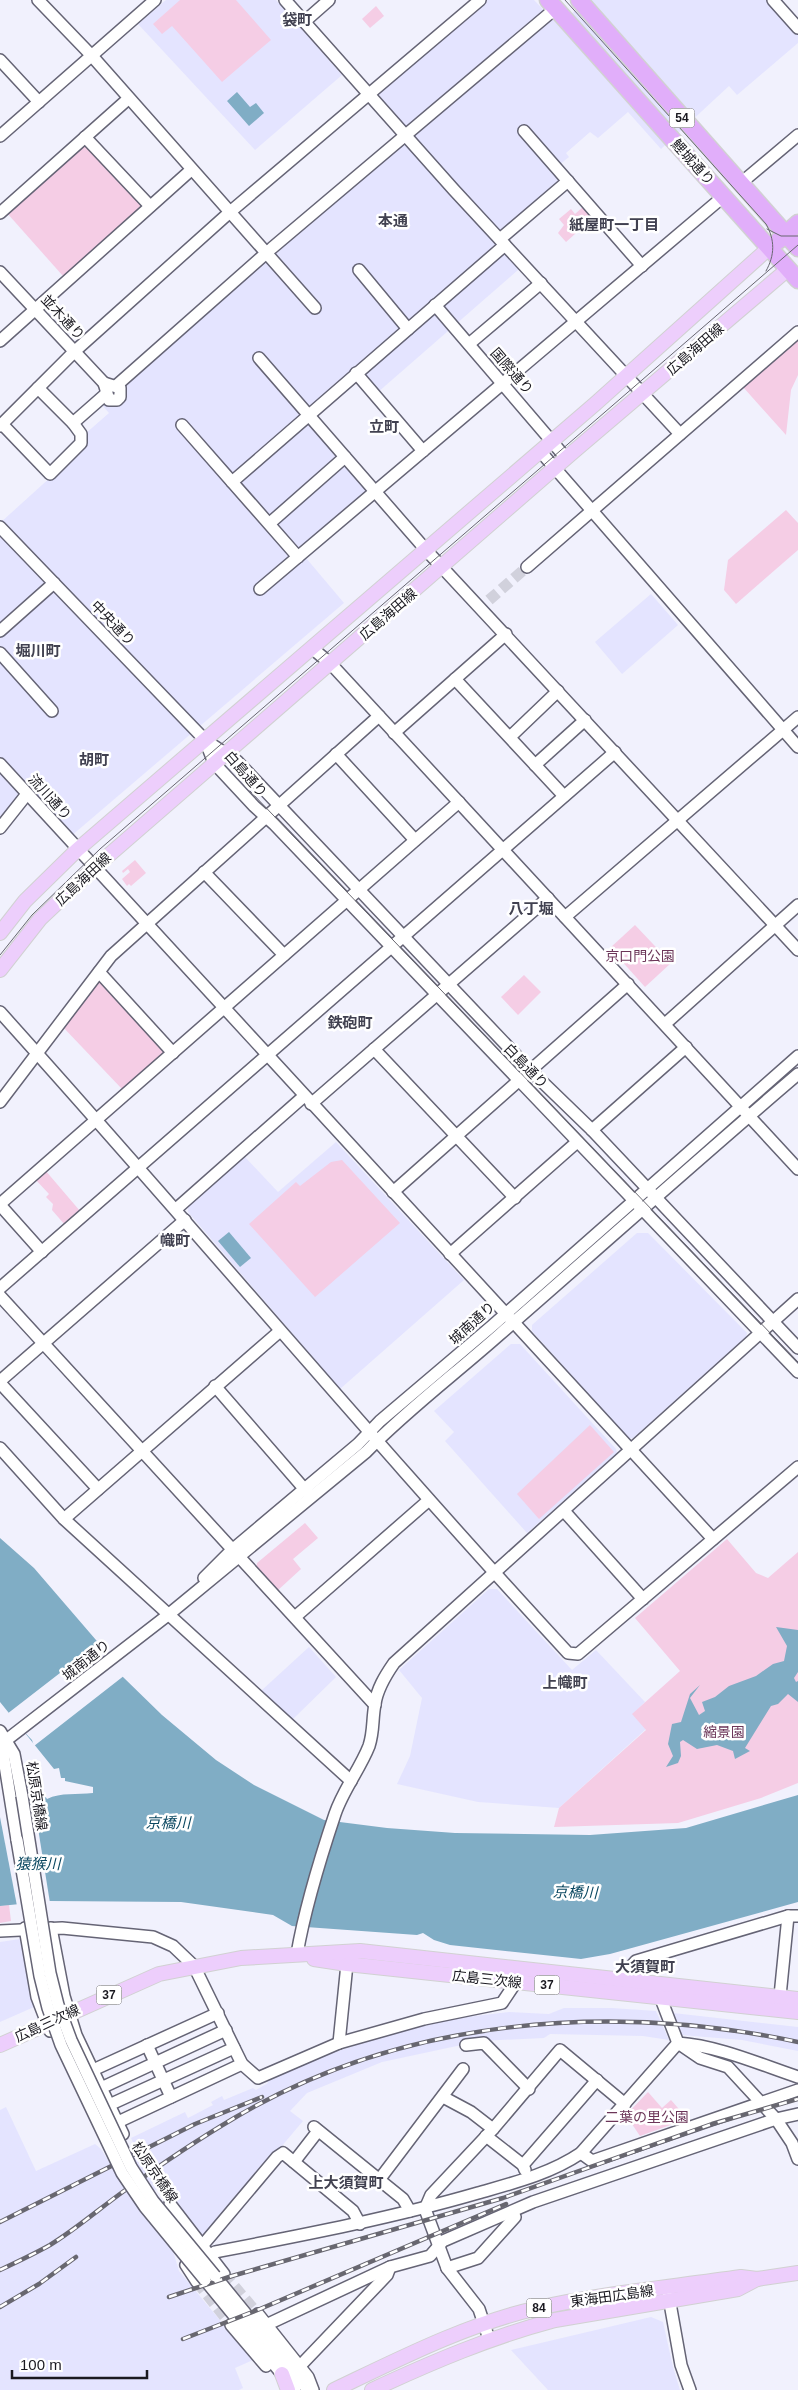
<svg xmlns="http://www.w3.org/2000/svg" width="798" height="2390" viewBox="0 0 798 2390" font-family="Arial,'Noto Sans JP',sans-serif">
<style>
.built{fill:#e4e4ff}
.green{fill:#f5cde5}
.water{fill:#80adc5}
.pier{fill:#f1f1fd}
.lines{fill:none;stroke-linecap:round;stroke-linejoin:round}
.minor-tunnel{stroke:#d1d1dc;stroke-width:11;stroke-dasharray:11 5.5;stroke-linecap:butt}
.minor-casing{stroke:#656475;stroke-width:14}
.major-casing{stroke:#d1d1d2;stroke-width:16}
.highway-casing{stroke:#d1d1d2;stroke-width:19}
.minor{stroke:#fff;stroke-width:11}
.major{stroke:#edcefc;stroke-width:14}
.highway{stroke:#e1aefa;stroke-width:16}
.tram{stroke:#686770;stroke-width:1}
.rail-casing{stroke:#686770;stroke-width:4.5}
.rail{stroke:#fff;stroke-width:2.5;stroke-dasharray:8;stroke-linecap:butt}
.minor-bridge-casing{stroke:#656475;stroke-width:14;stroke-linecap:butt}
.minor-bridge{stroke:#fff;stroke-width:11}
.labels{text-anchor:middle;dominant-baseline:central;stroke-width:5;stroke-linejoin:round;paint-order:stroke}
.shield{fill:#fff;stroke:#5f5e63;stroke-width:1}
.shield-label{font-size:12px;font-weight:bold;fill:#1a1920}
.street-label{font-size:14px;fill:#1a1920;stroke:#fff}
.park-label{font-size:14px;fill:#6c3659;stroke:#fff}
.neighbourhood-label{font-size:15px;font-weight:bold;fill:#414150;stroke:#fff}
.water-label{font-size:15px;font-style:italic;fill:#0b4861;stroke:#fff}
</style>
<rect width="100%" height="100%" fill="#f1f1fd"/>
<g class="built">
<path d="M166 0H276L342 75 255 150 138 24Z"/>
<path d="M485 0H534L558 25 588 0H775L798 31V43L737 95 729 86 661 149 628 112 598 138 590 132 566 153 569 157 559 165 570 179 501 236 526 263 377 393 360 373 307 417 372 492 301 552 344 603 70 837 28 791 0 824V523L84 447 85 434 109 413 102 405 106 402 109 403 123 386 408 136 373 94Z"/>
<path d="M651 594 678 625 622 674 595 642Z"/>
<path d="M336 1142 464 1280 340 1389 188 1212V1207L245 1157 278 1192Z"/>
<path d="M637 1233H648L747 1333 746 1337 633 1438H628L532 1331V1325Z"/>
<path d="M511 1344H520L616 1449 617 1453 527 1533 445 1441 454 1432 434 1411Z"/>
<path d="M489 1589H497L572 1670 596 1650 645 1702 633 1714 646 1729 559 1808 478 1802 397 1784 410 1756 422 1698 399 1670Z"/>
<path d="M309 1647 336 1677 292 1720 261 1691Z"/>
<path d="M20 1939 34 2007 0 2022V1942Z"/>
<path d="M564 2008H612L656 2011 669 2040 643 2036 550 2034 544 2038 480 2041 382 2062 307 2093 290 2111 303 2121 206 2236H203L162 2184 137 2207 173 2251 179 2271 253 2360 235 2368 243 2388 239 2390H0V2110L6 2107 36 2171 95 2144 101 2149 109 2162 136 2149 131 2138 185 2112 188 2118 213 2105 211 2102 222 2096 224 2100 253 2088 256 2090 268 2083 267 2080 335 2052 394 2033 459 2018 509 2012 549 2014Z"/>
<path d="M673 2013 798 2027V2051L742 2040 681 2035Z"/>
<path d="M651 2317 663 2322 673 2367 680 2390H548L511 2350Z"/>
</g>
<g class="green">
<path d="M180 0H236L271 40 222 82 172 26 162 34 153 24Z"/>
<path d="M376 6 384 16 370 28 362 19Z"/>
<path d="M84 145 89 147 141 202 140 208 63 276 7 213Z"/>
<path d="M584 206 594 217 566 242 558 233 564 225 559 219 571 209 575 214Z"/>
<path d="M798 338V375L791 390 786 435 743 387Z"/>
<path d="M786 510 798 523V550L736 604 724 590 728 560Z"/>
<path d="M135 860 146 873 131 886 129 884 127 886 122 879 130 872 128 869 123 873 122 871Z"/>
<path d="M635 925 671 963 645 987 610 948Z"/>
<path d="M524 975 541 992 518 1015 501 997Z"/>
<path d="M97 981H103L165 1050 164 1053 122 1089 62 1026Z"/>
<path d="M342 1160 400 1223 314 1298 315 1297 249 1224 296 1182 300 1186 331 1162Z"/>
<path d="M45 1170 80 1211 65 1225 52 1210 53 1204 46 1197 49 1194 35 1179Z"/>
<path d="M590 1425 614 1452 539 1519 517 1494Z"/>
<path d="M305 1523 318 1538 293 1559 301 1569 277 1591 256 1569 257 1563Z"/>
<path d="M727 1539 756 1573 768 1578 798 1552V1783L761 1798 678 1823 554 1827 559 1808 646 1730 632 1714 680 1671 635 1618Z"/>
<path d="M9 1905 11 1921 0 1923V1906Z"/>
<path d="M648 2092 662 2108 671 2100 685 2116 684 2120 640 2136 626 2115Z"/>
</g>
<g class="water">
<path d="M237 92 250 107 256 103 264 113 249 126 227 101Z"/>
<path d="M229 1232 251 1258 240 1267 218 1241Z"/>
<path d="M0 1538 34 1568 96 1640 123 1677 162 1715 216 1760 254 1785 324 1820 387 1828 455 1833 590 1835 686 1828 798 1795V1902L610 1954 581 1959 450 1945 434 1940 423 1933 417 1935 292 1926 273 1915 181 1902 50 1901 0 1906V1807L45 1796 47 1799C61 1792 77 1795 93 1793V1787L65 1781V1778H61L59 1768 54 1769 0 1702Z"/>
<path d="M776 1627 798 1630V1672L794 1678 796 1682 798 1681V1702L788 1694 778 1704 771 1706 745 1748 750 1751 735 1759 733 1751 717 1745 697 1749 683 1740 680 1742 681 1756 678 1763 666 1767 673 1756 668 1744 672 1724 681 1722 690 1694 700 1685 690 1698 699 1715 705 1711 702 1702 715 1697 729 1686 756 1676 773 1664 784 1661 787 1646Z"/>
</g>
<g class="pier">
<path d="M100 1642 103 1646 101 1648 125 1675 34 1746 32 1740 7 1714Z"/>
<path d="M33 1797 50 1903 17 1906 0 1817V1804Z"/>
</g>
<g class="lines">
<g class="minor-tunnel">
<path d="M489 600 527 567"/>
<path d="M224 2274 258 2314"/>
<path d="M197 2282 231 2325"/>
</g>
<g class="minor-casing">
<g id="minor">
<path d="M38 0 92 56 315 308"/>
<path d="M285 0 454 190 680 434"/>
<path d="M773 0 798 28"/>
<path d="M304 22 329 0"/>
<path d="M0 60 39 102"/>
<path d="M524 131 642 266"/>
<path d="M0 136 155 0"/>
<path d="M85 137 150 206"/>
<path d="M741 183 798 135"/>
<path d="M0 213 128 99"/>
<path d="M500 239 568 181"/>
<path d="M359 270 408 329"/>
<path d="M0 272 104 383"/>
<path d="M435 305 566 458"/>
<path d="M0 341 191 170"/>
<path d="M469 344 541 283"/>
<path d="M259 358 426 550 798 950"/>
<path d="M356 373 423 451"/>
<path d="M104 383 120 388V397L117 400H109Z"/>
<path d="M117 385 272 248 556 8"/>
<path d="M38 388 73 423 106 394"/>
<path d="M2 424 50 474 81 443V434L73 423"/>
<path d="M182 425 298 557"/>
<path d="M0 426 75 351 230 212 480 0"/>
<path d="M540 451 798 747"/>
<path d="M232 482 505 245"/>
<path d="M270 523 345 457"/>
<path d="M0 527 205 740 237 761 531 1071 592 1130 798 1348"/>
<path d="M527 567 798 332"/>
<path d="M260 589 724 196"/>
<path d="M0 631 54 583"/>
<path d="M313 649 331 664 798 1169"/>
<path d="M0 653 52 711"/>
<path d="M455 679 564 796"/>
<path d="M394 733 506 634"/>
<path d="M510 737 558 691"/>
<path d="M205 740 214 763 254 806 274 824 798 1372"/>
<path d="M336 754 415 840"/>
<path d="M0 764 713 1539"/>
<path d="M535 765 585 720"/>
<path d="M0 828 27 794"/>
<path d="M204 872 284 955"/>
<path d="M565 917 798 717"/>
<path d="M99 972 173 1053"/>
<path d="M0 1012C191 1224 374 1443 568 1653L578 1654 798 1467"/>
<path d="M665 1024 798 905"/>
<path d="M374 1049 515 1198"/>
<path d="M0 1102 111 956 379 716"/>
<path d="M311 1104 548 898"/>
<path d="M592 1130 686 1047"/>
<path d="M393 1192 628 984"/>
<path d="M0 1204 459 802"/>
<path d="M0 1205 42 1252"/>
<path d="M176 1209 303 1097"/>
<path d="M450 1254 577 1142"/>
<path d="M0 1288 615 752"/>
<path d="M0 1296 375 1705"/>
<path d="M0 1381 185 1220"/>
<path d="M0 1383 98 1489"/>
<path d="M215 1386 307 1492"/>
<path d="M0 1448 64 1519 351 1781"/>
<path d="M564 1511 643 1599"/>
<path d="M64 1519 280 1331"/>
<path d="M204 1578 232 1550 358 1444 380 1421 492 1326 798 1056"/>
<path d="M295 1617 429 1500"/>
<path d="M0 1731 14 1754 22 1796"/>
<path d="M6 1740 4 1759 17 1840"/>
<path d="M0 1745 168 1615 366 1452C407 1410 455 1374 499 1335 599 1248 697 1160 798 1074"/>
<path d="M25 1928 37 1997 50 2031"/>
<path d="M51 1928 64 1996 76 2035 123 2134 109 2141"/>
<path d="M0 1931 62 1928 153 1937 173 1946 194 1966 242 2064 258 2078 339 2043 424 2019 502 2003 516 1982"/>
<path d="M297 1954C305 1907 320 1859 335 1814 343 1790 360 1769 369 1746 374 1731 372 1719 375 1704 377 1689 385 1676 394 1663L798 1299"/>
<path d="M620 1979 636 1961 788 1916H798"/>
<path d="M658 1991 678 2043 700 2058 728 2067 776 2119 792 2143 798 2159"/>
<path d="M779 2006 788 1916"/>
<path d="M339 2043 347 1964"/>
<path d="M147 2045 171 2097"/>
<path d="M466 2045 484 2043 529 2089"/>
<path d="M93 2070 218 2013"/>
<path d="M101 2088 226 2030"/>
<path d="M443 2097 471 2112 493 2129"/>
<path d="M109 2105 234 2048"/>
<path d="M314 2127 403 2199 410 2211"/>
<path d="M103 2129 242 2064"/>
<path d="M486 2136 523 2165 525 2170"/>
<path d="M581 2153 592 2161 798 2090"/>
<path d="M294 2162 318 2131"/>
<path d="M523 2165 597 2080"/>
<path d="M379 2180 463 2069"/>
<path d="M170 2204 224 2274"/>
<path d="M210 2257 215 2252C303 2235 392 2218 478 2193 513 2183 550 2174 581 2153L678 2043C719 2046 759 2064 798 2077"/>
<path d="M447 2268 478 2258 515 2217 513 2212"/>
<path d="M215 2276 308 2390"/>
<path d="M205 2280 295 2390"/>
<path d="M197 2282 186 2265 277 2157 283 2153 353 2211 360 2224"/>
<path d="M668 2292 681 2365 690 2390"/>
<path d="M258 2314 308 2377 313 2390"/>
<path d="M231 2325 266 2366"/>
<path d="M266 2325 390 2267 430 2256 443 2241 533 2202 776 2119 798 2114"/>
<path d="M489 2339 479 2309 447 2268 425 2209 431 2195 493 2129 560 2050 625 2104"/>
<path d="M300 2366 387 2275 390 2267"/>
</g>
</g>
<g class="major-casing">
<g id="major">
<path d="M0 933 25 901 77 850 595 404 770 247"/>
<path d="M0 970 40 919 94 868 573 452 788 269"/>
<path d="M314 1959 347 1964 798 2012"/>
<path d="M0 2045 159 1974 241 1958 360 1951 798 1999"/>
<path d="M282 2374 288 2390"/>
<path d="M334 2390C399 2359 467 2324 538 2308 604 2293 673 2287 741 2277L757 2279 798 2273"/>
<path d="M372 2390C432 2362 491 2337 555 2320L738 2289 757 2279"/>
</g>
</g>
<g class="highway-casing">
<g id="highway">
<path d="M548 0 798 280"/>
<path d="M579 0 798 248"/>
<path d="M778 241 798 223"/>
</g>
</g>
<use href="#minor" class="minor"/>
<use href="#major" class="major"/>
<use href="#highway" class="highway"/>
<g class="tram">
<path d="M565 0 766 224C775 240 775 255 766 271"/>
<path d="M767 229 781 236H798"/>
<path d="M250 791 798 1362"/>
<path d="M0 955 32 915 100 849 798 245"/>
</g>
<g class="rail-casing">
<g id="rail">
<path d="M0 2222 195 2124 262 2097"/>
<path d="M0 2270C17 2262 34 2254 50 2245 76 2229 99 2209 124 2191 160 2165 197 2140 236 2117 404 2018 610 2002 798 2042"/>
<path d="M169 2297 232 2276 503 2198 712 2124 798 2099"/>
<path d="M0 2307 39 2284 76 2257"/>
<path d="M183 2339 260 2309 506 2204"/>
</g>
</g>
<use href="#rail" class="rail"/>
<g class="minor-bridge-casing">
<g id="minor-bridge">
<path d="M22 1796 50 1973 58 2005 71 2040 131 2167 153 2201 215 2276"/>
<path d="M17 1840 40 1976 48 2008 61 2045 122 2173 145 2207 205 2280"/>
</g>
</g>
<use href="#minor-bridge" class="minor-bridge"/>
</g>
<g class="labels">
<g class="shield">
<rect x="669.5" y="108.5" width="25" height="19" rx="4"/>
<rect x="534.5" y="1975.5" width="25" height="19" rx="4"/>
<rect x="96.5" y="1985.5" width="25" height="19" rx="4"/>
<rect x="526.5" y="2298.5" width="25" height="19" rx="4"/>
</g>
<g class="shield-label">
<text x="682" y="118">54</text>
<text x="547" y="1985">37</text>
<text x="109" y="1995">37</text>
<text x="539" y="2308">84</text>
</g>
<g class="street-label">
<text transform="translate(693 162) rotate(48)">鯉城通り</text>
<text transform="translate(63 317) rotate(47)">並木通り</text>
<text transform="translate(695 349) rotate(-41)">広島海田線</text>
<text transform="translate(512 371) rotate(49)">国際通り</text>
<text transform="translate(388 614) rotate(-41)">広島海田線</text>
<text transform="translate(113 623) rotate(46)">中央通り</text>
<text transform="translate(246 774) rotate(49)">白島通り</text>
<text transform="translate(50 797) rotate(48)">流川通り</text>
<text transform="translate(83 879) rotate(-43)">広島海田線</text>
<text transform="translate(526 1066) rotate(46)">白島通り</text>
<text transform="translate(472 1323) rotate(-42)">城南通り</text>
<text transform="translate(86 1660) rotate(-38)">城南通り</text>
<text transform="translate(37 1796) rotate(81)">松原京橋線</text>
<text transform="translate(487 1979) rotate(6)">広島三次線</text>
<text transform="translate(47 2023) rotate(-25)">広島三次線</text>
<text transform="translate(155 2172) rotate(56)">松原京橋線</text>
<text transform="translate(612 2296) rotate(-8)">東海田広島線</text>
</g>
<g class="park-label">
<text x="640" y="956">京口門公園</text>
<text x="724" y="1732">縮景園</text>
<text x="647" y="2117">二葉の里公園</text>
</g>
<g class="neighbourhood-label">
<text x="297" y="19">袋町</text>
<text x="393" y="220">本通</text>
<text x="614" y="224">紙屋町一丁目</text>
<text x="384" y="426">立町</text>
<text x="38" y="650">堀川町</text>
<text x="94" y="759">胡町</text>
<text x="531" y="908">八丁堀</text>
<text x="350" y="1022">鉄砲町</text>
<text x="175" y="1240">幟町</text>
<text x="565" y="1682">上幟町</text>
<text x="645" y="1966">大須賀町</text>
<text x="346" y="2182">上大須賀町</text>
</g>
<g class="water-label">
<text x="168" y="1822">京橋川</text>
<text x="38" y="1863">猿猴川</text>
<text transform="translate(575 1892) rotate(1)">京橋川</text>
</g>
</g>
<path d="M12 2370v8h135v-8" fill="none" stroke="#1a1920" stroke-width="2.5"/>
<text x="20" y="2370" font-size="15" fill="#1a1920" stroke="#ffffff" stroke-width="4" paint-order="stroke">100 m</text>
</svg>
